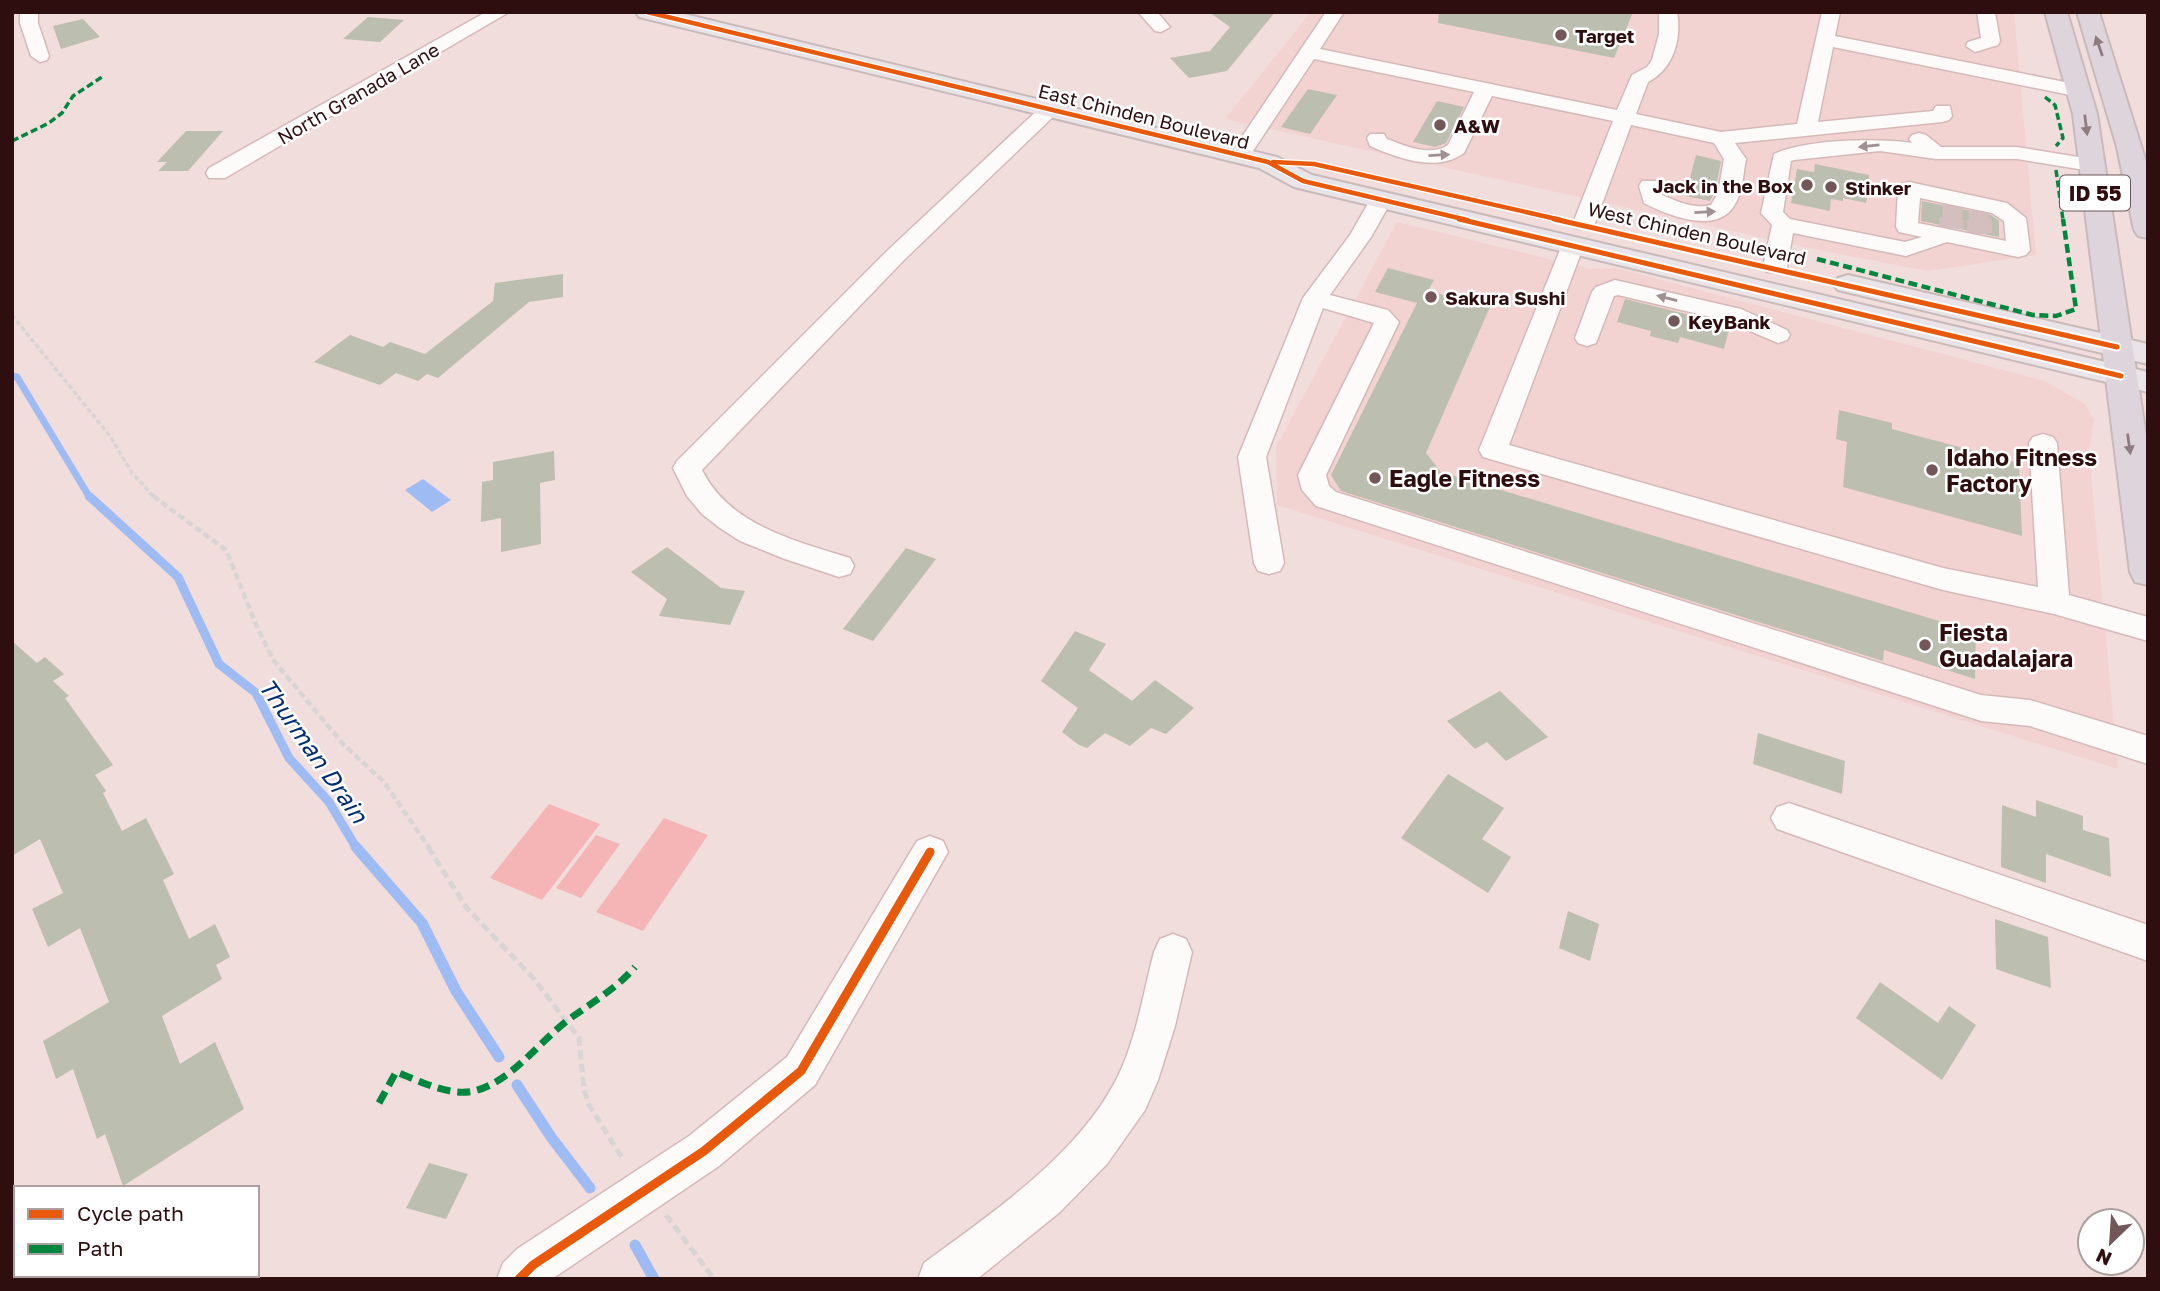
<svg xmlns="http://www.w3.org/2000/svg" width="2160" height="1291" viewBox="0 0 2160 1291" font-family="'Golos Text',sans-serif">
<style>
.built{fill:#f3d3d2}
.green{fill:#f5b5b7}
.water{fill:#9ebcf3}
.lines{fill:none;stroke-linecap:round;stroke-linejoin:round}
.stream-far2{stroke:#9ebcf3;stroke-width:7}
.stream-far1{stroke:#9ebcf3;stroke-width:9}
.stream{stroke:#9ebcf3;stroke-width:11}
.building{fill:#bcbeaf}
.minor-tunnel-far1{stroke:#d5bebe;stroke-width:20;stroke-dasharray:20 10;stroke-linecap:butt}
.minor-tunnel{stroke:#d5bebe;stroke-width:25;stroke-dasharray:25 12;stroke-linecap:butt}
.minor-casing{stroke:#d5b9b9;stroke-width:3}
.major-casing{stroke:#c9baba;stroke-width:4}
.highway-casing{stroke:#c9baba;stroke-width:4}
.path-far2{stroke:#dad4d4;stroke-width:3.5;stroke-dasharray:5 2.5;stroke-linecap:butt}
.path-far1{stroke:#dad4d4;stroke-width:4.5;stroke-dasharray:7 3.5;stroke-linecap:butt}
.path{stroke:#dad4d4;stroke-width:5;stroke-dasharray:9 4.5;stroke-linecap:butt}
.minor{fill:#fdfafa;fill-rule:evenodd}
.major{fill:#eae4e8;fill-rule:evenodd}
.highway{fill:#ded5dc;fill-rule:evenodd}
.quiet-far2{stroke:#00873e;stroke-width:3.5;stroke-dasharray:7 3.5;stroke-linecap:butt}
.quiet-far1{stroke:#00873e;stroke-width:4.5;stroke-dasharray:9 4.5;stroke-linecap:butt}
.quiet{stroke:#00873e;stroke-width:7;stroke-dasharray:13 7;stroke-linecap:butt}
.cycleway-far2-casing{stroke:#fff;stroke-width:7}
.cycleway-far1-casing{stroke:#fff;stroke-width:9}
.cycleway-casing{stroke:#fff;stroke-width:13}
.cycleway-far2{stroke:#e8590c;stroke-width:4.5}
.cycleway-far1{stroke:#e8590c;stroke-width:5}
.cycleway{stroke:#e8590c;stroke-width:9}
.oneway{fill:#8f7b80}
.oneway2{fill:#a09091}
.poi-dot{fill:#735658;stroke:#fff;stroke-width:2.5}
.labels{text-anchor:middle;dominant-baseline:central;stroke-width:5;stroke-linejoin:round;paint-order:stroke}
.far-poi-label{font-size:19px;font-weight:bold;fill:#2f0e10;stroke:#fff;text-anchor:start}
.far-street-label{font-size:19px;fill:#2f0e10;stroke:#fff}
.shield{fill:#fff;stroke:#6d5658;stroke-width:2}
.shield-label{font-size:21px;font-weight:bold;fill:#2f0e10}
.poi-label{font-size:23px;font-weight:bold;fill:#2f0e10;stroke:#fff;text-anchor:start}
.water-label{font-size:24px;font-style:italic;fill:#002d70;stroke:#fff}
</style>
<rect width="100%" height="100%" fill="#f2dddd"/>
<g class="built">
<path d="M1311 12H2014L2036 255 1928 271 1813 249 1225 119Z"/>
<path d="M1397 222 1591 269 1616 268 2045 381 2085 404 2094 420 2089 451 2118 769 1277 505 1276 447Z"/>
</g>
<g class="green">
<path d="M549 804 600 824 542 900 490 878Z"/>
<path d="M664 818 708 835 643 931 596 912Z"/>
<path d="M596 835 620 844 581 898 556 888Z"/>
</g>
<path class="water" d="M423 479 451 500 432 512 405 490Z"/>
<g class="lines">
<path class="stream-far2" d="M12 376 17 377 90 498"/>
<path class="stream-far1" d="M89 496 178 577 219 664 256 693 289 758 329 802 357 849"/>
<g class="stream">
<path d="M356 847 422 923 456 991 499 1057"/>
<path d="M517 1085 551 1137 590 1188"/>
<path d="M635 1245 654 1279"/>
</g>
</g>
<g class="building">
<path d="M1209 12H1275L1227 71 1189 78 1170 58 1210 51 1230 27Z"/>
<path d="M1439 12H1633L1614 58 1438 23Z"/>
<path d="M368 17 404 20 380 42 343 39Z"/>
<path d="M83 19 100 37 61 49 53 26Z"/>
<path d="M1308 89 1337 95 1310 134 1281 127Z"/>
<path d="M1437 101 1464 107 1446 143 1435 147 1413 142Z"/>
<path d="M186 131H223L188 171H158L167 162H157Z"/>
<path d="M1696 155 1721 161 1715 192 1710 201 1685 196Z"/>
<path d="M1815 164 1869 175 1866 203 1843 198V201L1831 199 1830 211 1791 203 1797 169 1814 172Z"/>
<path d="M1922 201 1991 215 1999 221V237L1921 221Z"/>
<path d="M1388 268 1434 280 1428 291 1490 307 1426 453 1441 472 1976 632 1975 679 1884 650 1883 661 1341 491 1331 475 1417 303 1375 292Z"/>
<path d="M563 274V297L529 302 438 378 427 374 418 381 396 373 380 385 314 362 350 335 383 347 390 342 425 354 493 301 495 283Z"/>
<path d="M1625 299 1730 325 1724 349 1680 337 1678 343 1650 336 1651 331 1617 322Z"/>
<path d="M1839 410 1892 423V429L2019 463 2022 536 1843 487 1847 442 1836 439Z"/>
<path d="M554 451 555 480 540 483 541 544 501 552V518L481 522 482 482 493 480V462Z"/>
<path d="M667 547 721 588 745 591 730 625 659 616 667 599 631 572Z"/>
<path d="M906 548 936 559 873 641 843 629Z"/>
<path d="M1075 631 1106 644 1089 670 1132 701 1155 680 1194 708 1166 734 1151 728 1130 746 1105 733 1087 748 1079 745 1062 732 1078 708 1041 681Z"/>
<path d="M12 641 37 663 45 657 64 674 53 681 69 696 65 698 113 765 95 775 106 791 103 793 122 831 146 818 174 874 163 880 189 939 215 924 230 957 216 965 222 979 162 1016 180 1064 215 1042 244 1109 123 1186 105 1134 97 1139 73 1069 56 1079 43 1041 109 1002 80 928 48 947 32 909 63 893 40 839 12 856Z"/>
<path d="M1500 691 1548 737 1506 761 1487 742 1475 749 1447 721Z"/>
<path d="M1758 733 1845 761 1842 794 1753 764Z"/>
<path d="M1448 774 1504 808 1482 839 1511 857 1488 893 1401 838Z"/>
<path d="M2036 800 2083 816V830L2109 838 2111 877 2046 854V883L2001 867 2002 805 2036 817Z"/>
<path d="M1568 911 1599 924 1590 961 1559 948Z"/>
<path d="M1995 919 2048 937 2051 988 1996 969Z"/>
<path d="M1880 982 1938 1023 1949 1006 1976 1025 1942 1080 1856 1018Z"/>
<path d="M429 1163 468 1174 446 1219 406 1208Z"/>
</g>
<g class="lines">
<g class="minor-tunnel-far1">
<path d="M1978 210 1979 220"/>
<path d="M1952 220 1953 205"/>
</g>
<g class="minor-tunnel">
<path d="M1979 219 1980 234"/>
<path d="M1951 228 1952 219"/>
</g>
<g class="minor-casing">
<g id="minor">
<path d="M20 12H38V23L49 56 47 60 40 62 31 56 20 23Z"/>
<path d="M486 12H509L225 178H209L206 173 209 168Z"/>
<path d="M1138 12H1157L1170 27 1161 32 1155 31Z"/>
<path d="M1326 12H1344L1320 49 1617 110 1632 75 1647 67 1652 60 1659 34V12H1677C1682 40 1673 69 1648 82L1636 114 1721 132 1797 124 1822 12H1840L1835 36 2080 85 2090 91 2080 97 1833 47 1818 122 1933 111 1936 106H1950L1952 116 1949 120 1942 122 1735 143 1746 159C1743 174 1743 193 1734 206 1716 235 1667 215 1644 203L1639 186 1642 181H1658L1662 195C1678 202 1694 209 1711 205L1718 193 1724 159 1714 143 1631 125 1595 223 1592 228H1576L1573 223 1613 121 1492 96 1464 153C1436 173 1398 158 1370 146L1367 138 1370 134H1384L1387 139C1405 146 1431 157 1448 145L1474 92 1314 59 1247 160H1233L1229 156Z"/>
<path d="M1977 12H1995L2000 41 1998 45 1975 52 1966 46 1968 42 1981 38Z"/>
<path d="M1050 103 1057 105 1060 109 1057 113 904 260 702 470C729 525 795 541 850 558L854 566 850 574 839 577 785 559 740 541 720 528 702 514 687 496 673 468 677 461 888 250 1043 105Z"/>
<path d="M1919 133 1926 135 1941 147H2017L2091 159 2099 160 2102 165 2099 170 2091 171 2017 159H1936L1880 151 1794 160 1791 161 1783 212 1790 219 1905 242 1922 237 1899 232 1896 227 1898 189 1901 184 1909 182 2007 203 2026 218 2030 250 2026 255 2018 257 1947 242 1906 256 1793 233 1787 267 1783 272H1767L1763 267 1772 225 1761 213 1774 154C1807 139 1876 138 1912 143L1909 139 1912 135ZM1920 198 1992 213 2004 221 2006 241 1918 223Z"/>
<path d="M1381 193 1389 195 1392 200 1371 237 1330 295 1388 310 1399 322 1326 475 1329 486 1336 492 1981 695 2030 700 2148 736V764L2030 726 1981 721 1316 506 1302 490 1298 475 1374 323 1323 308 1266 457 1284 563 1280 571 1269 574 1258 571 1254 563 1238 457 1303 298 1350 235 1373 195Z"/>
<path d="M1573 238 1581 240 1584 245 1509 445 1943 568 2038 587 2029 443 2033 437 2043 434 2053 437 2057 443 2069 595 2148 617V641L2054 614 1943 590 1483 457 1479 450 1562 245 1565 240Z"/>
<path d="M1615 280 1741 309 1787 330 1790 335 1787 340 1778 343 1724 320 1618 295 1614 296 1596 343 1587 346 1578 343 1575 338 1592 292 1596 287Z"/>
<path d="M1789 803 2148 925V961L1777 829 1771 818 1777 807Z"/>
<path d="M930 836 943 841 948 852 815 1085 719 1166 552 1279H497L503 1263 517 1249 689 1136 787 1057 917 841Z"/>
<path d="M1173 934 1186 939 1192 952 1175 1026 1158 1080 1145 1110 1107 1164 1060 1212 977 1279H918L924 1263C994 1211 1088 1149 1123 1065 1138 1029 1144 990 1154 952L1160 939Z"/>
</g>
</g>
<g class="major-casing">
<g id="major">
<path d="M636 12H676L1277 157 1312 175 2148 372V392L1294 187 1259 168 639 17Z"/>
<path d="M1848 275 2148 344V364L1838 290 1833 284 1838 278Z"/>
</g>
</g>
<g class="highway-casing">
<g id="highway">
<path d="M2045 12H2067L2097 114 2148 449V585L2135 582 2130 572 2073 114Z"/>
<path d="M2077 12H2099L2148 168V238L2138 236 2134 230 2117 147Z"/>
</g>
</g>
<path class="path-far2" d="M12 315 110 436 132 473 155 498"/>
<path class="path-far1" d="M153 496 226 550 257 627 274 661 344 745 384 782 430 849"/>
<g class="path">
<path d="M428 847 466 907 534 979 579 1038 584 1090 589 1105 624 1161"/>
<path d="M666 1215 714 1279"/>
</g>
<use href="#minor" class="minor"/>
<use href="#major" class="major"/>
<use href="#highway" class="highway"/>
<g class="quiet-far2">
<path d="M2045 97 2055 105 2063 138 2056 146"/>
<path d="M12 141 49 123 62 113 73 96 102 77"/>
<path d="M2056 170 2063 220"/>
</g>
<path class="quiet-far1" d="M1817 259 2033 315 2056 316 2076 309 2063 219"/>
<path class="quiet" d="M379 1103 396 1072C418 1080 449 1097 474 1091 511 1082 538 1043 568 1020 591 1003 616 989 635 967"/>
<g class="cycleway-far2-casing">
<g id="cycleway-far2">
<path d="M647 12 1268 162 1303 181 1467 220"/>
<path d="M1273 162 1314 164 1561 220"/>
</g>
</g>
<g class="cycleway-far1-casing">
<g id="cycleway-far1">
<path d="M1459 219 2121 376"/>
<path d="M1554 219 2117 347"/>
</g>
</g>
<g class="cycleway-casing">
<path id="cycleway" d="M519 1279 533 1265 704 1151 801 1071 930 852"/>
</g>
<use href="#cycleway-far2" class="cycleway-far2"/>
<use href="#cycleway-far1" class="cycleway-far1"/>
<use href="#cycleway" class="cycleway"/>
</g>
<defs><path id="oneway-solid" d="M-6-.8H1V-3.2L6.5 0L1 3.2V.8H-6Z" transform="scale(1.75)"/></defs>
<g class="oneway">
<use href="#oneway-solid" transform="translate(2099 46) rotate(-109)"/>
<use href="#oneway-solid" transform="translate(2086 125) rotate(83)"/>
<use href="#oneway-solid" transform="translate(2129 444) rotate(82)"/>
</g>
<g class="oneway2">
<use href="#oneway-solid" transform="translate(1869 146) rotate(174)"/>
<use href="#oneway-solid" transform="translate(1439 155) rotate(-3)"/>
<use href="#oneway-solid" transform="translate(1705 212) rotate(-3)"/>
<use href="#oneway-solid" transform="translate(1667 298) rotate(-166)"/>
</g>
<g class="poi-dot">
<circle cx="1561" cy="35" r="7"/>
<circle cx="1440" cy="125" r="7"/>
<circle cx="1807" cy="185" r="7"/>
<circle cx="1831" cy="187" r="7"/>
<circle cx="1431" cy="297" r="7"/>
<circle cx="1674" cy="321" r="7"/>
<circle cx="1932" cy="470" r="7"/>
<circle cx="1375" cy="478" r="7"/>
<circle cx="1925" cy="645" r="7"/>
</g>
<g class="labels">
<g class="far-poi-label">
<text x="1575" y="35">Target</text>
<text x="1454" y="125">A&amp;W</text>
<text x="1793" y="185" text-anchor="end">Jack in the Box</text>
<text x="1845" y="187">Stinker</text>
<text x="1445" y="297">Sakura Sushi</text>
<text x="1688" y="321">KeyBank</text>
</g>
<g class="far-street-label">
<text transform="translate(358 93) rotate(-30)">North Granada Lane</text>
<text transform="translate(1144 116) rotate(14)">East Chinden Boulevard</text>
<text transform="translate(1697 233) rotate(13)">West Chinden Boulevard</text>
</g>
<rect class="shield" x="2060" y="175.5" width="70" height="35" rx="5"/>
<g class="shield-label">
<text x="2095" y="193">ID 55</text>
</g>
<g class="poi-label">
<text x="1946" y="457">Idaho Fitness<tspan x="1946" dy="26">Factory</tspan></text>
<text x="1389" y="478">Eagle Fitness</text>
<text x="1939" y="632">Fiesta<tspan x="1939" dy="26">Guadalajara</tspan></text>
</g>
<g class="water-label">
<text transform="translate(314 750) rotate(55)">Thurman Drain</text>
</g>
</g>
<rect width="2160" height="1291" fill="none" stroke="#2f0e10" stroke-width="28"/>
<rect x="14" y="1186" width="245" height="91" fill="#ffffff" stroke="#ac9f9f" stroke-width="2"/>
<rect x="28" y="1209" width="35" height="10" fill="#e8590c" stroke="#ac9f9f" stroke-width="2"/>
<text x="77" y="1221" font-size="21" fill="#2f0e10">Cycle path</text>
<rect x="28" y="1244" width="35" height="10" fill="#00873e" stroke="#ac9f9f" stroke-width="2"/>
<text x="77" y="1256" font-size="21" fill="#2f0e10">Path</text>
<g transform="translate(2111 1242) rotate(205)"><circle r="33" fill="#ffffff" stroke="#ac9f9f" stroke-width="2"/>
<path d="M0-5L12 26L0 18L-12 26Z" fill="#735658"/>
<text y="-10" font-size="19" font-weight="bold" text-anchor="middle" fill="#2f0e10">N</text>
</g>
</svg>
